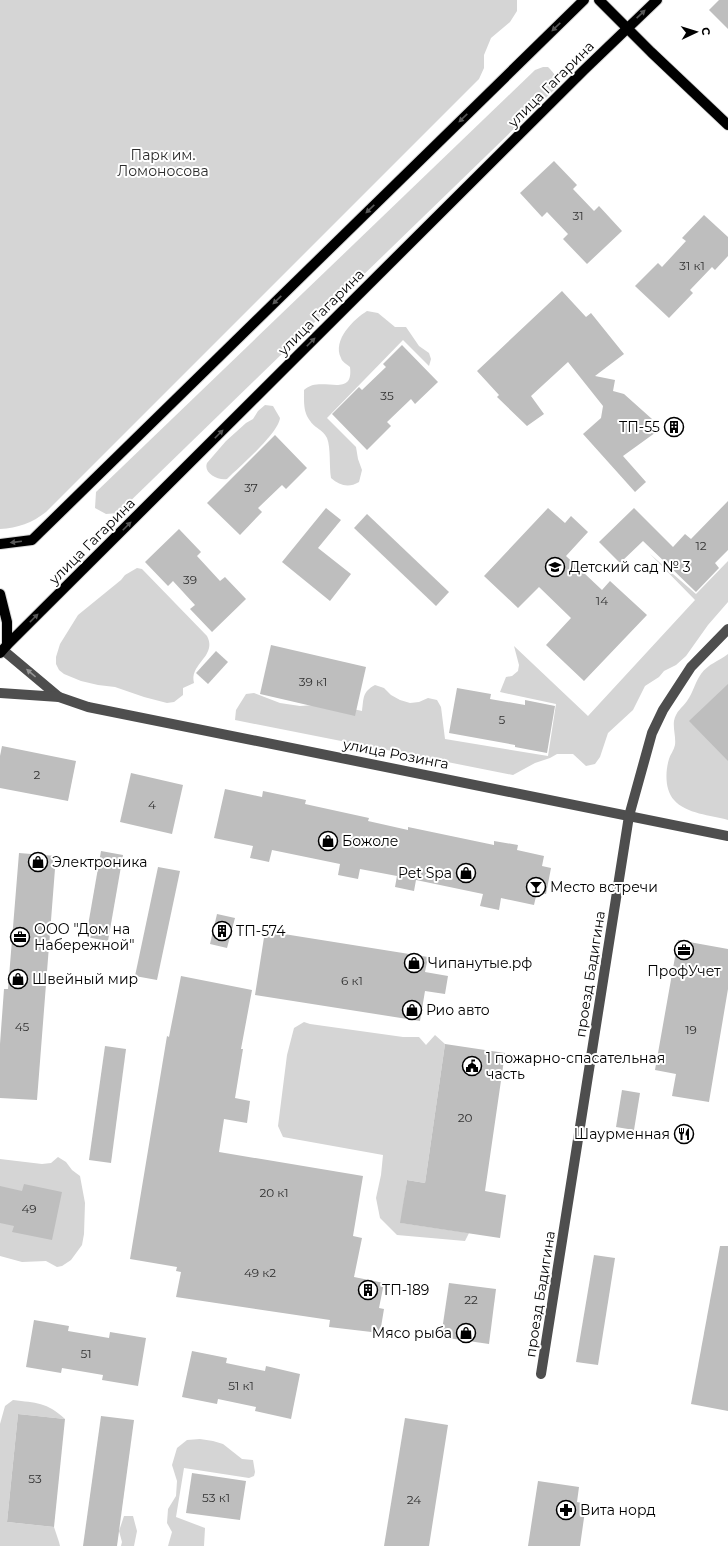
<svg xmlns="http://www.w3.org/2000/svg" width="728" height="1546" viewBox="0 0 728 1546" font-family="Montserrat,sans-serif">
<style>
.green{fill:#d5d5d5}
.building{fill:#bebebe}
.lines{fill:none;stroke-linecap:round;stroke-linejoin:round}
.major-casing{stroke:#dbdbdb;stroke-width:12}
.minor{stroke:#4e4e4e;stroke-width:10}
.major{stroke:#000;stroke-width:10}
.oneway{fill:#595959}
.oneway2{fill:#959595}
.labels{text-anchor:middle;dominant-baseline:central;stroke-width:4;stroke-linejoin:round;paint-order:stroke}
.number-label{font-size:12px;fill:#303030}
.street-label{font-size:14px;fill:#000;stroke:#fff}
.park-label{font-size:14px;fill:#2c2c2c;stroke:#fff}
.poi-label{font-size:14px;fill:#000;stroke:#fff;text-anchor:start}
</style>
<rect width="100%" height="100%" fill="#fff"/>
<g class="green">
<path d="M0 0H517V11L510 22 491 38 484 55V68L479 79 46 512C32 523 18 528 0 529Z"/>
<path d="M543 67H548C555 74 558 78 556 88L118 513 106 514 95 508 96 492 535 70Z"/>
<path d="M367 311 378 313 395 327H406L419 346 429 353 431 359 429 366 403 340 327 418 356 447 358 459 362 470 359 482C349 488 340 486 331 478 329 466 331 448 327 438 324 432 320 430 316 427 303 416 304 406 304 390 320 374 354 400 350 367 347 364 342 362 341 358 332 340 354 319 367 311Z"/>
<path d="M265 405 273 406 280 418C278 434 240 466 227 479 218 481 203 473 207 463L226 441 246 423 253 419 258 411Z"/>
<path d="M650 554 696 594 728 561V602L708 625 686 656 676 665 664 671 659 677 645 686 633 710 608 733 600 757 595 764 586 766 573 754H557L550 758 535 763 513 775 235 720 236 710 246 694 254 693 280 703 300 706 331 704 362 711C364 698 362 692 375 685L384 688 391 695 400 700 410 703 419 702 428 698 437 700 441 707 445 739 548 756 556 704 500 692 506 677 512 676 518 671 519 665 514 646 588 716 695 600Z"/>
<path d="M137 568 142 569 207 636C215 651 201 659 195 671 193 675 193 679 194 683L183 688V695L174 702 167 703 144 697 115 687 98 685 81 681 64 674 59 670 56 664V657L60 644 78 615 121 580 125 575Z"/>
<path d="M728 654V820C711 815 686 814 674 800 665 790 665 772 669 759 670 755 674 750 675 745 676 737 673 729 674 721 676 711 682 708 687 701 693 693 695 682 701 674 708 664 719 661 728 654Z"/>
<path d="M304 1022 310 1024 403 1037H419L426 1045 435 1035 445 1044 425 1183 407 1180 401 1223 469 1233 465 1241 397 1235 380 1218 376 1198 381 1175 383 1155 283 1137 278 1126 287 1055 294 1028Z"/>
<path d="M58 1157 66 1162 72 1170 80 1176 85 1203 84 1234 82 1245 71 1260 62 1266 57 1267 46 1261 22 1262 0 1256V1159L42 1164 51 1163Z"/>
<path d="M13 1400C36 1403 47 1402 65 1419L18 1414 7 1522 54 1527 59 1542 60 1546H0V1424L5 1406Z"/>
<path d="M200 1439 213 1441 223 1444 242 1459 253 1460 255 1472 254 1476 249 1478 184 1468 176 1517 205 1528 204 1546H168L172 1532 167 1523 168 1509 176 1496 177 1481 172 1465 177 1448 187 1440Z"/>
<path d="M124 1516H133L137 1531 134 1546H121L122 1542 119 1531Z"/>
</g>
<g class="building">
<path d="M719 0H728V29L709 10Z"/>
<path d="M554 161 577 185 573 189 594 211 599 206 622 231 587 264 563 239 568 234 547 212 542 217 520 193Z"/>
<path d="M704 215 728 237V256L715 270 712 267 690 290 693 293 669 318 635 286 658 263 662 267 686 241 682 238Z"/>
<path d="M562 291 586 317 591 313 624 354 595 376 615 380 613 391 624 394 652 419 659 430 623 456 646 482 635 492 583 434 601 418 603 406 568 362 531 396 544 414 527 426 497 397 499 395 477 371Z"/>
<path d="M402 345 438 382 415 404 411 399 387 422 391 426 367 450 332 414 359 387 362 390 386 367 383 364Z"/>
<path d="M275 435 307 468 286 489 282 485 258 508 262 512 240 535 207 503Z"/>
<path d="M728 501V550L715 563 719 568 696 592 643 541 620 563 599 542 634 508 673 547 685 534 691 539Z"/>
<path d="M326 508 341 520 318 548 351 574 330 601 282 562Z"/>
<path d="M548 508 565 523 571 516 588 532 566 556 602 590 610 581 647 615 584 681 546 645 571 618 539 587 518 608 484 576Z"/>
<path d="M367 514 449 592 436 606 354 528Z"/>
<path d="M179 529 201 552 197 556 220 581 225 577 246 599 212 632 190 609 195 605 173 581 168 586 145 562Z"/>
<path d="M271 645 366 667 355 716 260 694Z"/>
<path d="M216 651 228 662 208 684 196 673Z"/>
<path d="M728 684V761L689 721Z"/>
<path d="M457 688 491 694 490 699 525 705V700L555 706 547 753 515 747V745L449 733Z"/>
<path d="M2 746 76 761 68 801 0 788V756Z"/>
<path d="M131 773 183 785 172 834 120 822Z"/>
<path d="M225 789 262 797 263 791 306 800 305 804 369 818 368 821 408 830V827L494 845V841L518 845 517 850 544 856 542 866 551 868 546 894 537 892 534 905 501 898 499 910 480 906 483 894 416 880 414 891 395 887 397 876 360 869 358 879 338 875 340 864 272 850 269 862 250 858 253 846 214 838Z"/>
<path d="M101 851 123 855 108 941 86 937Z"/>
<path d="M19 853 56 856 37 1100 0 1098V1044L4 989H8Z"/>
<path d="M158 867 180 871 157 980 135 976Z"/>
<path d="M217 914 235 918 227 948 210 944Z"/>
<path d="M265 931 428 957 425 972 448 976 445 994 425 991 420 1021 255 995Z"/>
<path d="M678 940 728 949V989L709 1102 672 1096 676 1074 655 1070Z"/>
<path d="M181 976 252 990 241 1049H243L235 1098 250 1101 247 1123 224 1119 219 1152 363 1176 353 1236 362 1238 354 1277 384 1283 379 1308 384 1309 380 1333 329 1327 330 1320 176 1297 181 1272 176 1271 177 1267 130 1259 167 1036 169 1037Z"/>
<path d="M445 1044 505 1053 485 1191 506 1195 500 1238 400 1223 407 1180 425 1183Z"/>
<path d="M105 1046 126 1049 111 1163 89 1160Z"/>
<path d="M622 1090 640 1093 634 1130 616 1127Z"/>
<path d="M24 1184 62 1192 52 1240 12 1232 14 1226 0 1223V1186L22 1191Z"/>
<path d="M720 1246H728V1411L691 1404Z"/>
<path d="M594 1255 615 1258 598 1365 576 1362Z"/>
<path d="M449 1283 496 1289 489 1344 441 1337Z"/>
<path d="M34 1320 69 1326 68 1331 109 1338 110 1332 146 1338 138 1386 102 1380 103 1375 62 1368 61 1373 26 1367Z"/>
<path d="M192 1351 227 1358 226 1363 265 1371 266 1366 300 1374 291 1419 255 1411 256 1407 218 1399 217 1404 182 1397Z"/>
<path d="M18 1414 65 1419 54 1527 7 1522Z"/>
<path d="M101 1416 134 1420 117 1546H83Z"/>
<path d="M405 1418 448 1425 429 1546H384Z"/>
<path d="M192 1473 246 1481 240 1520 186 1513Z"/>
<path d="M538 1481 579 1487 577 1502 586 1504 580 1546H528Z"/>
</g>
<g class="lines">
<g class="major-casing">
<g id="major">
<path d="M599 0 651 52 728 125"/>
<path d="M0 544 32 540 584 0"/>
<path d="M0 594 7 622V645L0 653"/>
<path d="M7 645 584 70 657 0"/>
</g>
</g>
<g class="minor">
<path d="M3 650 59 697"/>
<path d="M0 693 59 697 88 707 728 836"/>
<path d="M541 1374 629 816 652 733 663 710 691 667 728 629"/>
</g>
<use href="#major" class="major"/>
</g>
<defs><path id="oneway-solid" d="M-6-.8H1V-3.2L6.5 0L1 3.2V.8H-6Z"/></defs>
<g class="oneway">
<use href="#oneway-solid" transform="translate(641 14) rotate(-43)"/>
<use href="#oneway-solid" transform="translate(556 27) rotate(136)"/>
<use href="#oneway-solid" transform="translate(463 118) rotate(136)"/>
<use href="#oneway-solid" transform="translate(370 209) rotate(136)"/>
<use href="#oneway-solid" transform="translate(277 300) rotate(136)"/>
<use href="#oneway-solid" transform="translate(311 342) rotate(-45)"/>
<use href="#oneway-solid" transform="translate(219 434) rotate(-45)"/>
<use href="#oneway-solid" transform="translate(127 526) rotate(-45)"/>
<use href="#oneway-solid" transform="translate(16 542) rotate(173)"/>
<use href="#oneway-solid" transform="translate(34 618) rotate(-45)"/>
</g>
<use class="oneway2" href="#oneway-solid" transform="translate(31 673) rotate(-140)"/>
<defs>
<g id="building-ring" transform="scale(1)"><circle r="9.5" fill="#fff" stroke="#000" stroke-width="1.5"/><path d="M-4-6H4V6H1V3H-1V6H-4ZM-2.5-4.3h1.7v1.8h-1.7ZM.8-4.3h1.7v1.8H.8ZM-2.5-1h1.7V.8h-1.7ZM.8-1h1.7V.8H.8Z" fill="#000"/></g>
<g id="school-ring" transform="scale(1)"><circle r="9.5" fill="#fff" stroke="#000" stroke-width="1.5"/><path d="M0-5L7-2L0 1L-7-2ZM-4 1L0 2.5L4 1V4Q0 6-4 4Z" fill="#000"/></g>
<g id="shop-ring" transform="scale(1)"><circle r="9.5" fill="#fff" stroke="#000" stroke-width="1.5"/><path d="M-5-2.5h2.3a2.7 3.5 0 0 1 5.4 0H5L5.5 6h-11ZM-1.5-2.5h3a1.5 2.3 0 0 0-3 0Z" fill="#000"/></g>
<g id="bar-ring" transform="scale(1)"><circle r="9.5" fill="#fff" stroke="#000" stroke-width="1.5"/><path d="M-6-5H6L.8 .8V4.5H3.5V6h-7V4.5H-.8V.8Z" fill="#000"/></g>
<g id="office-ring" transform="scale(1)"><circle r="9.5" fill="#fff" stroke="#000" stroke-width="1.5"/><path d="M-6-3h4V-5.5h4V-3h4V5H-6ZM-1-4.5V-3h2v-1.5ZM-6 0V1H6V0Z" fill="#000"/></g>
<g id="civic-ring" transform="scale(1)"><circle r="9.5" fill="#fff" stroke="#000" stroke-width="1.5"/><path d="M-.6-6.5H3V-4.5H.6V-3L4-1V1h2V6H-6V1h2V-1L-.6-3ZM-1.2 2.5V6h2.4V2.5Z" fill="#000"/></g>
<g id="restaurant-ring" transform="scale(1)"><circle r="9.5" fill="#fff" stroke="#000" stroke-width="1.5"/><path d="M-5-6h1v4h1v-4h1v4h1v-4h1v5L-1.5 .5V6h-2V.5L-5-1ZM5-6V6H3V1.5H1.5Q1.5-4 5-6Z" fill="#000"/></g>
<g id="pharmacy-ring" transform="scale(1)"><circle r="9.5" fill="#fff" stroke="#000" stroke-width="1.5"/><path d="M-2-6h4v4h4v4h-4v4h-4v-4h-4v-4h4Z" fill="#000"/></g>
</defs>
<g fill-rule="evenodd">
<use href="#building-ring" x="674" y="427"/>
<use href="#school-ring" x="555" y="567"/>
<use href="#shop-ring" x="328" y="841"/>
<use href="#shop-ring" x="38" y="862"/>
<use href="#shop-ring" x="466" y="873"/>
<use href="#bar-ring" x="536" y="887"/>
<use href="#building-ring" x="222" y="931"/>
<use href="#office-ring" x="20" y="937"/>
<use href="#office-ring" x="684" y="950"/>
<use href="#shop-ring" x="414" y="963"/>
<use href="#shop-ring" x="18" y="979"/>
<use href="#shop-ring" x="412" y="1010"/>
<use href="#civic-ring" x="472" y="1066"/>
<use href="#restaurant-ring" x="684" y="1134"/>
<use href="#building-ring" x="368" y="1290"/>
<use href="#shop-ring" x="466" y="1333"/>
<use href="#pharmacy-ring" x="566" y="1510"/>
</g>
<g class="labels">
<g class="number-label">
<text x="578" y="215">31</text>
<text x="692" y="265">31 к1</text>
<text x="387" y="395">35</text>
<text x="251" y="487">37</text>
<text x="701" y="545">12</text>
<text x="190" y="579">39</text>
<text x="602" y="600">14</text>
<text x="313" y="681">39 к1</text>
<text x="502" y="719">5</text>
<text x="37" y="774">2</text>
<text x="152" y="804">4</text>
<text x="352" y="980">6 к1</text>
<text x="22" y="1026">45</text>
<text x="691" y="1029">19</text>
<text x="465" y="1117">20</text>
<text x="274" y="1192">20 к1</text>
<text x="29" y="1208">49</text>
<text x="260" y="1272">49 к2</text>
<text x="471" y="1299">22</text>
<text x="86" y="1353">51</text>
<text x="241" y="1385">51 к1</text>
<text x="35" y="1478">53</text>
<text x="216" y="1497">53 к1</text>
<text x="414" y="1499">24</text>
</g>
<g class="street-label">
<text transform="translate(551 84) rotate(-45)">улица Гагарина</text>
<text transform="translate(321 312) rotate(-45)">улица Гагарина</text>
<text transform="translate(92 541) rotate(-45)">улица Гагарина</text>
<text transform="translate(396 754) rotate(11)">улица Розинга</text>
<text transform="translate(590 974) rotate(-81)">проезд Бадигина</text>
<text transform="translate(540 1294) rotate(-81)">проезд Бадигина</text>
</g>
<g class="park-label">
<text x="163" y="155">Парк им.<tspan x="163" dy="16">Ломоносова</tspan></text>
</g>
<g class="poi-label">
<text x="660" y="427" text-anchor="end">ТП-55</text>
<text x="569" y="567">Детский сад № 3</text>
<text x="342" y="841">Божоле</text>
<text x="52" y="862">Электроника</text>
<text x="452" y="873" text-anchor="end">Pet Spa</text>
<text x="550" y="887">Место встречи</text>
<text x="34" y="929">ООО "Дом на<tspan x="34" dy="16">Набережной"</tspan></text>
<text x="236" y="931">ТП-574</text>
<text x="428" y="963">Чипанутые.рф</text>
<text x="684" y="971" text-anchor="middle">ПрофУчет</text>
<text x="32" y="979">Швейный мир</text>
<text x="426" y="1010">Рио авто</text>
<text x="486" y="1058">1 пожарно-спасательная<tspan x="486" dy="16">часть</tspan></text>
<text x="670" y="1134" text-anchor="end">Шаурменная</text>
<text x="382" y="1290">ТП-189</text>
<text x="452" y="1333" text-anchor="end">Мясо рыба</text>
<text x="580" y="1510">Вита норд</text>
</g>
</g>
<g transform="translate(696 32) rotate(86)" stroke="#ffffff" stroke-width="3" paint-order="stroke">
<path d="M0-3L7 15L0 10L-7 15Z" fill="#000000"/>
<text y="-6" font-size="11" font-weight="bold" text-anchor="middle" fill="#000000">С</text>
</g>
</svg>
